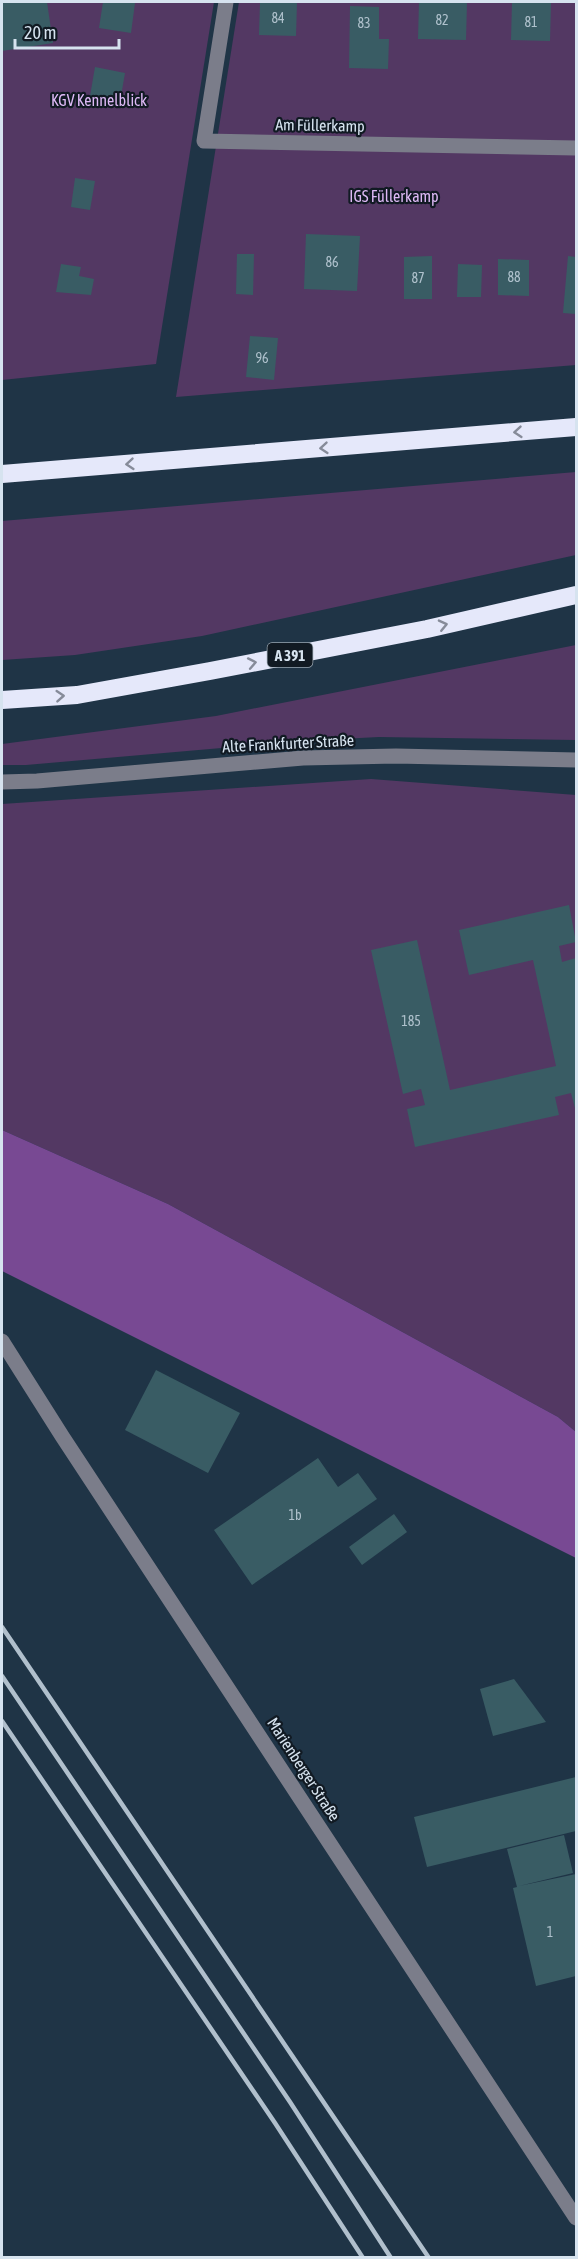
<svg xmlns="http://www.w3.org/2000/svg" width="578" height="2259" viewBox="0 0 578 2259" font-family="'Asap Condensed',sans-serif">
<style>
.green{fill:#533863}
.forest{fill:#784993}
.building{fill:#395c64}
.lines{fill:none;stroke-linecap:round;stroke-linejoin:round}
.minor{stroke:#7b7d8a;stroke-width:15}
.highway{stroke:#e5e8fa;stroke-width:18}
.rail{stroke:#b0bfcc;stroke-width:4.5}
.oneway{stroke:#868b99}
.labels{text-anchor:middle;dominant-baseline:central;stroke-width:4.5;stroke-linejoin:round;paint-order:stroke}
.number-label{font-size:14px;fill:#afc1cc}
.shield{fill:#111a23;stroke:#9ba7b2;stroke-width:1.5}
.shield-label{font-size:15px;font-weight:bold;fill:#d6e3ef}
.park-label{font-size:16px;fill:#deb9f6;stroke:#111a23}
.street-label{font-size:16px;fill:#d6e3ef;stroke:#111a23}
</style>
<rect width="100%" height="100%" fill="#1f3446"/>
<g class="green">
<path d="M2 2H214L156 364 2 380Z"/>
<path d="M239 2H576V365L176 397Z"/>
<path d="M576 472V555L202 636 75 655 2 660V521Z"/>
<path d="M576 645V740L379 737 301 741 26 765H2V744L216 716Z"/>
<path d="M371 779 576 795V1432L558 1417 168 1204 2 1130V804Z"/>
</g>
<path class="forest" d="M2 1130 168 1204 558 1417 576 1432V1558L2 1271Z"/>
<g class="building">
<path d="M2 2H47L53 43 2 51Z"/>
<path d="M103 2 135 3 131 33 99 28Z"/>
<path d="M260 2H297L296 36 259 35Z"/>
<path d="M419 2H467L466 40 418 39Z"/>
<path d="M512 2 551 3 550 41 511 40Z"/>
<path d="M350 6 379 7V39H389L388 69 349 68Z"/>
<path d="M95 67 125 73 120 102 90 96Z"/>
<path d="M75 178 95 181 90 210 71 207Z"/>
<path d="M306 234 360 236 357 291 304 289Z"/>
<path d="M237 254H254L253 295 236 294Z"/>
<path d="M432 256V299H404V257Z"/>
<path d="M568 256 576 257V314L563 313Z"/>
<path d="M498 259 529 260V296L498 295Z"/>
<path d="M61 264 81 267 79 276 94 279 91 295 56 292Z"/>
<path d="M458 264 482 265 481 297H457Z"/>
<path d="M250 336 278 338 274 380 246 377Z"/>
<path d="M569 905 576 942 559 946 562 962 576 958V1112L571 1093 555 1097 559 1115 415 1147 407 1109 425 1105 421 1089 403 1094 371 950 417 940 450 1090 556 1066 533 960 469 975 459 930Z"/>
<path d="M156 1370 240 1413 208 1473 125 1430Z"/>
<path d="M318 1458 338 1487 358 1473 377 1499 252 1585 214 1530Z"/>
<path d="M394 1514 407 1532 362 1565 349 1547Z"/>
<path d="M514 1679 546 1722 493 1736 480 1689Z"/>
<path d="M576 1777V1831L427 1867 414 1817Z"/>
<path d="M564 1835 573 1873 519 1886 576 1874V1976L536 1986 513 1888 517 1887 507 1849Z"/>
</g>
<g class="lines">
<g class="minor">
<path d="M226 2 204 141 576 148"/>
<path d="M2 782 37 781 303 758 396 756 576 760"/>
<path d="M2 1341 62 1436 576 2218"/>
</g>
<g class="highway">
<path d="M2 474 576 427"/>
<path d="M2 700 77 695 210 671 427 629 576 595"/>
</g>
<g class="rail">
<path d="M2 1627 429 2258"/>
<path d="M2 1676 290 2102 391 2258"/>
<path d="M2 1721 275 2123 363 2258"/>
</g>
</g>
<defs><path id="oneway-chevron" d="M-2-3.5L2.5 0L-2 3.5" fill="none" stroke-width="1.6" stroke-linecap="round" stroke-linejoin="round" transform="scale(1.5)"/></defs>
<g class="oneway">
<use href="#oneway-chevron" transform="translate(518 432) rotate(175)"/>
<use href="#oneway-chevron" transform="translate(324 448) rotate(175)"/>
<use href="#oneway-chevron" transform="translate(130 464) rotate(175)"/>
<use href="#oneway-chevron" transform="translate(443 625) rotate(-13)"/>
<use href="#oneway-chevron" transform="translate(252 663) rotate(-11)"/>
<use href="#oneway-chevron" transform="translate(60 696) rotate(-4)"/>
</g>
<g class="labels">
<g class="number-label">
<text x="278" y="18">84</text>
<text x="442" y="20">82</text>
<text x="531" y="22">81</text>
<text x="364" y="23">83</text>
<text x="332" y="262">86</text>
<text x="514" y="277">88</text>
<text x="418" y="278">87</text>
<text x="262" y="358">96</text>
<text x="411" y="1021">185</text>
<text x="295" y="1515">1b</text>
<text x="550" y="1932">1</text>
</g>
<rect class="shield" x="267.5" y="643" width="45" height="24" rx="4.5"/>
<g class="shield-label">
<text x="290" y="655">A 391</text>
</g>
<g class="park-label">
<text x="99" y="100">KGV Kennelblick</text>
<text x="394" y="196">IGS Füllerkamp</text>
</g>
<g class="street-label">
<text transform="translate(320 125) rotate(1)">Am Füllerkamp</text>
<text transform="translate(288 743) rotate(-3)">Alte Frankfurter Straße</text>
<text transform="translate(304 1769) rotate(57)">Marienberger Straße</text>
</g>
</g>
<rect width="578" height="2259" fill="none" stroke="#d6e3ef" stroke-width="6"/>
<path d="M15 39v9h104v-9" fill="none" stroke="#d6e3ef" stroke-width="3"/>
<text x="24" y="39" font-size="18" fill="#d6e3ef" stroke="#111a23" stroke-width="4.5" paint-order="stroke">20 m</text>
</svg>
